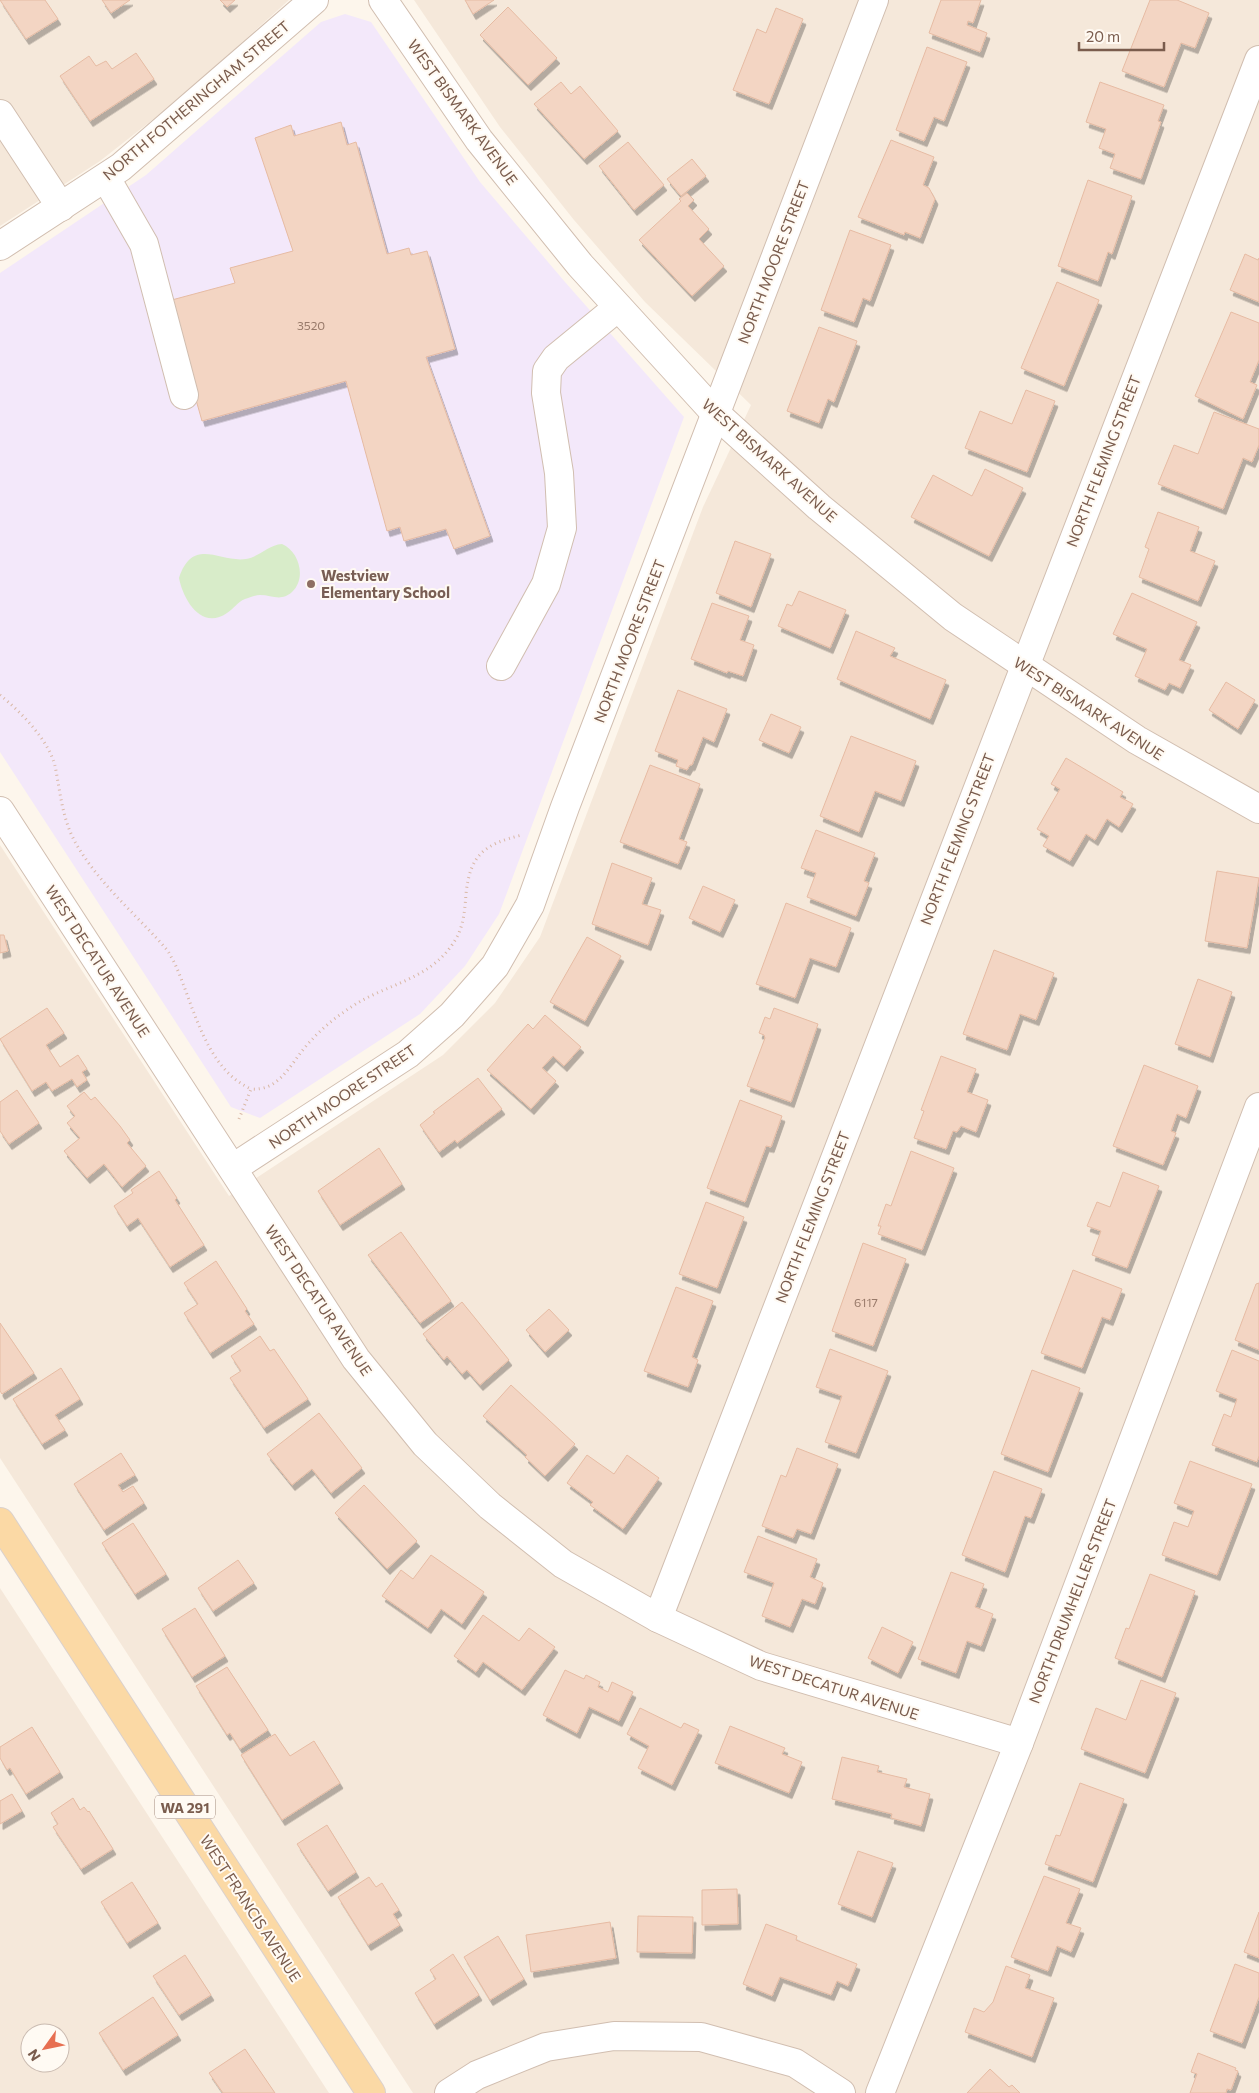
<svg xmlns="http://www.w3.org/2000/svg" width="1259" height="2093" viewBox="0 0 1259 2093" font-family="Commissioner,sans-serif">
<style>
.residential{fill:#f5e8da;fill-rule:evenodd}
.education{fill:#f3e8fa}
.green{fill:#d8ecc9}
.building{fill:#f3d5c3;stroke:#e6bba3;filter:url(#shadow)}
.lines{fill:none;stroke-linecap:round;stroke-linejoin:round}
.minor-casing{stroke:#d1beb0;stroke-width:30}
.major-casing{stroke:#dad1cd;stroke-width:30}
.path{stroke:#d9b8a5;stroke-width:3;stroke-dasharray:1 4;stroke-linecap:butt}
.minor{stroke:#fff;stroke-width:28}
.major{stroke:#fbd9a5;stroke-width:28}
.education-dot{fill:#8d6e63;stroke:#fffaf3;stroke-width:2}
.labels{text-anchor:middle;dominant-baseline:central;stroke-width:4;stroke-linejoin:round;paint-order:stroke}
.number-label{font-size:12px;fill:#987a6a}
.shield{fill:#fffaf3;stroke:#a28b7f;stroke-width:1}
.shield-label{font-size:14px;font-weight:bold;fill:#7a5c4d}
.street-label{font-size:15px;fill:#7a5c4d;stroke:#fffaf3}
.education-label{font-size:15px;font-weight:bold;fill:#785e54;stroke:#fffaf3;text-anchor:start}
</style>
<defs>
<filter id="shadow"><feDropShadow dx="3" dy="5.5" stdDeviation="0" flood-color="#0004"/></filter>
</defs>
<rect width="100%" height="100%" fill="#fdf6ec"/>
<g class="residential">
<path d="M0 0H289L179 99 100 161 0 226Z"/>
<path d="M414 0H1259V2093H413L0 1458V845L229 1196 443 1055 495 1003 540 937 703 507 751 405 645 302 574 220 500 127Z"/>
<path d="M0 1588 329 2093H0ZM30 2033H60V2063H30Z"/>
</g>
<path class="education" d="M345 14 371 22 480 182 565 282 684 417 499 914 465 966 420 1014 260 1118 231 1107 0 752V273L146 175 321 22Z"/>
<path class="green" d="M282 544C299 551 307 578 292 592 281 602 272 595 260 595 255 595 249 598 245 599 237 602 234 609 227 613 201 631 183 599 179 578 193 536 220 563 246 559 259 557 268 545 282 544Z"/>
<g class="building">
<path d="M0 0H45L58 19 26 39Z"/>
<path d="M102 0H130L111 13Z"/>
<path d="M220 0H235L227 7Z"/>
<path d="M465 0H494L473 14Z"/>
<path d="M941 0H981L973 23 968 21 967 25 987 33 980 52 929 33Z"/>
<path d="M1150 0H1177L1209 13 1195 48 1181 43 1164 87 1122 71Z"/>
<path d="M508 7 557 58 528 85 480 35Z"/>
<path d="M776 8 803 19 769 104 733 90 757 29 766 33Z"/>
<path d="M927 47 967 62 944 121 934 117 924 141 896 130Z"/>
<path d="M136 53 154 79 90 121 60 76 89 56 96 66 106 61 112 69Z"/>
<path d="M561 82 571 94 580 86 618 131 584 159 534 104Z"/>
<path d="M1100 82 1164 105 1158 121 1161 122 1141 179 1110 168 1115 154 1099 148 1106 129 1086 122Z"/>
<path d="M341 122 347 145 356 142 387 254 409 248 411 255 427 251 455 349 426 357 490 536 454 549 446 529 404 541 400 527 387 531 346 381 202 421 168 301 235 283 230 268 293 251 255 138 291 125 294 136Z"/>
<path d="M891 140 934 157 923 185 929 188 935 199 920 238 905 232 904 235 858 217Z"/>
<path d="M628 142 664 185 634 210 599 166Z"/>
<path d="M692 159 706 176 681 196 667 179Z"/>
<path d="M1088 180 1132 196 1112 254 1108 252 1098 281 1058 266Z"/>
<path d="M687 193 694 200 688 206 709 229 699 239 724 266 692 296 639 240 681 201 679 199Z"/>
<path d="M850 230 891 245 870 301 863 298 854 322 821 310Z"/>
<path d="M1245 254 1258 260 1259 258V302L1230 290Z"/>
<path d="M1057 282 1099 300 1064 386 1021 368Z"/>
<path d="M1231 312 1259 323V360L1250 382 1257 385 1243 419 1195 396Z"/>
<path d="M819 327 857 341 834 402 828 399 819 423 787 411Z"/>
<path d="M1026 390 1055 401 1027 472 965 448 980 411 1012 424Z"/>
<path d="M1214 412 1259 429V445L1252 462 1243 458 1223 509 1158 484 1174 445 1198 454Z"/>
<path d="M985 469 1023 488 989 556 911 517 933 475 972 496Z"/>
<path d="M1158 512 1199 527 1190 551 1215 561 1198 601 1139 577 1149 549 1145 547Z"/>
<path d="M735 541 771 554 751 607 716 593Z"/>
<path d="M799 591 846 610 830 648 778 626 787 604 792 606Z"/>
<path d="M1132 593 1197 622 1179 660 1191 665 1180 688 1169 683 1165 690 1135 676 1147 649 1113 634Z"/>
<path d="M712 603 749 616 740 640 754 645 743 676 728 671 727 673 691 659Z"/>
<path d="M856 631 895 648 890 656 946 680 930 719 837 679Z"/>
<path d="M1226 682 1255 700 1238 729 1209 710Z"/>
<path d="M678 690 727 709 714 742 703 737 692 765H690L687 770 676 766 678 760 655 751Z"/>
<path d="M771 714 801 727 789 753 759 740Z"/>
<path d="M851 736 916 761 901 801 875 791 859 832 820 816Z"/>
<path d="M1066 758 1123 792 1120 797 1133 804 1119 827 1107 819 1095 840 1086 834 1070 861 1043 846 1049 836 1037 829 1060 789 1051 784Z"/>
<path d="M650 765 700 784 679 839 687 842 678 864 620 842Z"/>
<path d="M816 830 875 853 864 881 869 883 856 916 807 897 816 873 801 868Z"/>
<path d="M612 863 652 878 642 904 661 910 648 945 592 924Z"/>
<path d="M1217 871 1259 878 1247 948 1205 941Z"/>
<path d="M703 886 735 900 720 932 689 918Z"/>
<path d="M786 903 851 928 836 967 810 958 795 998 756 984Z"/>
<path d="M0 935H4L8 951 0 953Z"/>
<path d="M587 937 621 956 585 1021 550 1002Z"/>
<path d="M994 950 1054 973 1036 1020 1020 1014 1007 1050 963 1034Z"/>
<path d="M1198 979 1232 992 1210 1057 1175 1044Z"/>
<path d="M47 1008 64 1033 46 1045 60 1067 78 1055 87 1069 82 1072 87 1080 77 1087 72 1079 52 1091 46 1082 32 1091 0 1039Z"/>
<path d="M774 1008 818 1024 791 1102 747 1086 765 1038 764 1035 759 1033 765 1017 770 1019Z"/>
<path d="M545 1015 581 1047 564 1066 553 1056 542 1068 556 1081 531 1109 487 1070 528 1024 533 1029Z"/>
<path d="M941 1056 976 1069 967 1092 988 1100 976 1132 961 1126 957 1132 953 1131 946 1149 914 1138 924 1111 921 1110Z"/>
<path d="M1144 1065 1198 1086 1186 1118 1177 1114 1171 1131 1176 1133 1163 1165 1113 1146Z"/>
<path d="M478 1078 502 1109 457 1143 455 1140 439 1152 420 1125 435 1113 433 1112Z"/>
<path d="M17 1090 39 1123 9 1144 0 1131V1102Z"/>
<path d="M84 1092 91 1100 95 1097 120 1126 130 1140 127 1143 146 1166 122 1187 104 1164 87 1178 64 1151 80 1138 67 1123 75 1116 67 1106Z"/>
<path d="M740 1100 782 1116 771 1147 766 1146 745 1202 707 1188Z"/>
<path d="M379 1148 402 1184 340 1225 318 1191Z"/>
<path d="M911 1151 954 1168 922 1250 878 1234 881 1226H878L886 1204 891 1206Z"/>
<path d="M159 1171 177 1198 175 1200 204 1245 170 1267 138 1218 127 1226 114 1206 133 1193 131 1190Z"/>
<path d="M1123 1172 1159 1186 1127 1268 1092 1255 1101 1231 1087 1226 1097 1202 1110 1207Z"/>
<path d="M706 1202 744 1217 717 1288 679 1274Z"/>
<path d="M401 1232 451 1301 420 1323 368 1255Z"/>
<path d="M863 1243 906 1259 873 1346 832 1331Z"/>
<path d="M216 1261 247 1309 245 1311 254 1324 210 1353 184 1313 198 1304 184 1283Z"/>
<path d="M1073 1270 1122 1289 1110 1320 1102 1317 1082 1368 1041 1353Z"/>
<path d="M1259 1283V1350L1235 1340 1256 1284Z"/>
<path d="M676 1287 713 1301 692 1357 698 1360 688 1387 644 1371Z"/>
<path d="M462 1302 509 1360 480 1385 467 1370 462 1374 447 1356 444 1360 423 1334Z"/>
<path d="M549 1309 569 1330 545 1352 526 1330Z"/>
<path d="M0 1323 34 1373 2 1394 0 1391Z"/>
<path d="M260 1336 270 1351 274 1349 308 1399 264 1428 230 1378 241 1371 231 1356Z"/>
<path d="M830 1349 888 1371 856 1453 825 1442 842 1396 816 1387Z"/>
<path d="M1232 1350 1259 1361V1456L1257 1462 1212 1445 1224 1414 1231 1417 1237 1399 1216 1391Z"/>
<path d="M61 1368 80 1399 55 1415 65 1430 42 1444 13 1399Z"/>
<path d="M1032 1370 1080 1388 1048 1472 1001 1454Z"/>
<path d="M511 1385 575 1444 545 1476 525 1457 527 1455 483 1416Z"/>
<path d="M319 1413 362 1468 331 1493 312 1469 292 1485 267 1454Z"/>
<path d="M797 1448 838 1464 811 1534 797 1529 793 1538 762 1526 781 1475 786 1477Z"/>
<path d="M121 1453 135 1475 118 1485 123 1492 133 1486 144 1503 104 1530 74 1484Z"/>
<path d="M587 1455 614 1474 627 1455 659 1478 623 1529 590 1505 593 1502 567 1483Z"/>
<path d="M1190 1461 1252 1484 1217 1575 1162 1555 1174 1522 1188 1527 1194 1511 1174 1503Z"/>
<path d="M994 1471 1042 1489 1031 1518 1025 1516 1005 1572 962 1555Z"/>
<path d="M364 1485 417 1541 387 1569 335 1513Z"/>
<path d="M133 1523 166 1574 135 1594 102 1543Z"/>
<path d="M758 1536 817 1559 810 1577 823 1583 815 1604 802 1599 790 1627 762 1616 774 1583 744 1572Z"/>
<path d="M431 1555 484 1592 462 1624 441 1609 428 1628 382 1596 401 1570 413 1579Z"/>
<path d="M238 1560 254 1583 213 1611 198 1588Z"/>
<path d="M951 1572 984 1584 975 1607 993 1614 981 1646 967 1641 956 1673 918 1659Z"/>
<path d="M1150 1574 1195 1591 1162 1677 1115 1658 1126 1628 1129 1629Z"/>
<path d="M195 1608 225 1656 192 1677 162 1629Z"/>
<path d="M483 1615 519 1641 529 1628 555 1647 522 1690 483 1662 476 1672 454 1656Z"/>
<path d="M882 1627 913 1642 898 1673 868 1658Z"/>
<path d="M227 1667 268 1730 240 1749 230 1733 227 1735 196 1686Z"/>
<path d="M565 1670 584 1679 586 1675 600 1682 598 1687 608 1692 612 1682 633 1692 619 1721 589 1707 577 1733 543 1715Z"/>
<path d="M1141 1680 1176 1693 1145 1773 1081 1749 1096 1708 1126 1720Z"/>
<path d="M640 1708 681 1728 684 1723 699 1730 672 1785 638 1768 649 1746 627 1734Z"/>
<path d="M730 1726 785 1748 782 1754 802 1762 789 1793 715 1763Z"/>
<path d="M32 1727 60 1772 26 1794 10 1768 7 1770 0 1758V1747Z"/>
<path d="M275 1734 290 1756 314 1741 340 1783 282 1820 241 1755Z"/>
<path d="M842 1757 879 1766 877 1772 907 1779 904 1787 930 1794 921 1826 891 1818 892 1814 832 1799Z"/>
<path d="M1080 1783 1124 1799 1093 1882 1045 1864 1056 1835 1060 1836Z"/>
<path d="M12 1794 22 1811 0 1824V1801Z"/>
<path d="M73 1798 80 1810 84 1807 88 1812 89 1811 113 1849 81 1869 53 1827 58 1824 51 1813Z"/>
<path d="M327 1825 356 1872 328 1891 297 1844Z"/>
<path d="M858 1851 893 1863 872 1917 838 1904Z"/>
<path d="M1044 1876 1080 1889 1066 1923 1081 1928 1071 1952 1057 1946 1048 1971 1011 1957Z"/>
<path d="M369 1877 376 1887 382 1883 399 1910 393 1914 400 1925 368 1945 338 1897Z"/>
<path d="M132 1882 158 1923 127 1943 101 1902Z"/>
<path d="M737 1889 738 1924 702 1925V1890Z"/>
<path d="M1259 1912V1958L1244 1952Z"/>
<path d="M638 1916 693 1917 692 1953 637 1952Z"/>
<path d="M610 1922 616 1958 531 1972 526 1935Z"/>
<path d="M766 1924 797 1936 796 1940 857 1964 848 1986 837 1981 831 1995 780 1977 772 1996 743 1984Z"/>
<path d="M498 1936 524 1979 490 2000 464 1957Z"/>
<path d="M453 1954 479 1995 434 2024 415 1993 436 1979 430 1970Z"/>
<path d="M185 1955 211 1995 179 2015 153 1976Z"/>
<path d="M1235 1964 1259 1973V1997L1242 2043 1210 2031Z"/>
<path d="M1006 1966 1030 1975 1025 1988 1054 1998 1032 2057 965 2032 974 2008 984 2012 993 2002Z"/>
<path d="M153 1997 178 2035 123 2070 99 2033Z"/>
<path d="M245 2049 275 2093H223L209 2073Z"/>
<path d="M1198 2053 1236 2068 1235 2070 1238 2071 1231 2090 1227 2089 1226 2093H1190L1197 2074 1191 2072Z"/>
<path d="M990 2069 1009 2087 1012 2085 1020 2093H967Z"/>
</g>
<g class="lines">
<g class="minor-casing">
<g id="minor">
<path d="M383 0 479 140 580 265 716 414 819 507 953 617 1137 740 1259 809"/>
<path d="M0 114 61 207"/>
<path d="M106 178 144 244 184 395"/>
<path d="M0 246 121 167 314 0"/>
<path d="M501 666 546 584 562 528 559 473 546 393 547 371 556 358 617 308"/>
<path d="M0 811 356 1359 425 1444 490 1506 563 1564 658 1618 761 1666 1019 1743"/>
<path d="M233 1168 408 1054 452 1015 495 966 530 905 565 807 874 0"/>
<path d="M658 1618 1259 60"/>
<path d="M449 2093 477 2075 546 2047 614 2036 701 2037 795 2063 841 2093"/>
<path d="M880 2093 1019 1743 1259 1107"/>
</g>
</g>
<g class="major-casing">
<path id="major" d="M0 1522 371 2093"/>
</g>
<g class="path">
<path d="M0 695C21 712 52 743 56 771 61 797 63 823 78 847 102 887 138 916 168 951L175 964C194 1006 205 1068 251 1089"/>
<path d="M239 1119 251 1089C277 1091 288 1069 302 1051 314 1036 329 1022 344 1012 383 982 433 983 458 935 464 922 465 908 466 894 470 854 485 844 522 835"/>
</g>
<use href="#minor" class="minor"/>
<use href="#major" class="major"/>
</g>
<circle class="education-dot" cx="311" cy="584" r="5"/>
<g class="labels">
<g class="number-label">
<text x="311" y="325">3520</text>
<text x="866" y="1302">6117</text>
</g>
<rect class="shield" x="155" y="1795.5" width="60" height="23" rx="4"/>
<g class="shield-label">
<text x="185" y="1807">WA 291</text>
</g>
<g class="street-label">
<text transform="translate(196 100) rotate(-40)">NORTH FOTHERINGHAM STREET</text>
<text transform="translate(463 112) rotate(54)">WEST BISMARK AVENUE</text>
<text transform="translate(773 262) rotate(-69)">NORTH MOORE STREET</text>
<text transform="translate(770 460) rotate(42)">WEST BISMARK AVENUE</text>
<text transform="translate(1103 461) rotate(-69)">NORTH FLEMING STREET</text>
<text transform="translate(629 641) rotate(-69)">NORTH MOORE STREET</text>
<text transform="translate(1089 708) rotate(33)">WEST BISMARK AVENUE</text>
<text transform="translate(957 839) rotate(-69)">NORTH FLEMING STREET</text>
<text transform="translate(98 961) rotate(57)">WEST DECATUR AVENUE</text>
<text transform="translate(342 1096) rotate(-34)">NORTH MOORE STREET</text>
<text transform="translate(812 1217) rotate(-69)">NORTH FLEMING STREET</text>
<text transform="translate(319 1300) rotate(56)">WEST DECATUR AVENUE</text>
<text transform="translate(1072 1601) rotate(-69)">NORTH DRUMHELLER STREET</text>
<text transform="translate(834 1687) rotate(18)">WEST DECATUR AVENUE</text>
<text transform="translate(251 1908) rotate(57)">WEST FRANCIS AVENUE</text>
</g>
<g class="education-label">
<text x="321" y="575">Westview<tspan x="321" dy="17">Elementary School</tspan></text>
</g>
</g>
<g transform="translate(45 2048) rotate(237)"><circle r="24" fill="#fffaf3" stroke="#cabbb1"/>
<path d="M0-4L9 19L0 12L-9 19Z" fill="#e76f51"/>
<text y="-8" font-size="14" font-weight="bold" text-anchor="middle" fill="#7a5c4d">N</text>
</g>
<path d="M1079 42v8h85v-8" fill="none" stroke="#7a5c4d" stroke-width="2.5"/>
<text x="1086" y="42" font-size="15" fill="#7a5c4d" stroke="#fffaf3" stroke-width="4" paint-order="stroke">20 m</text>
</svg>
